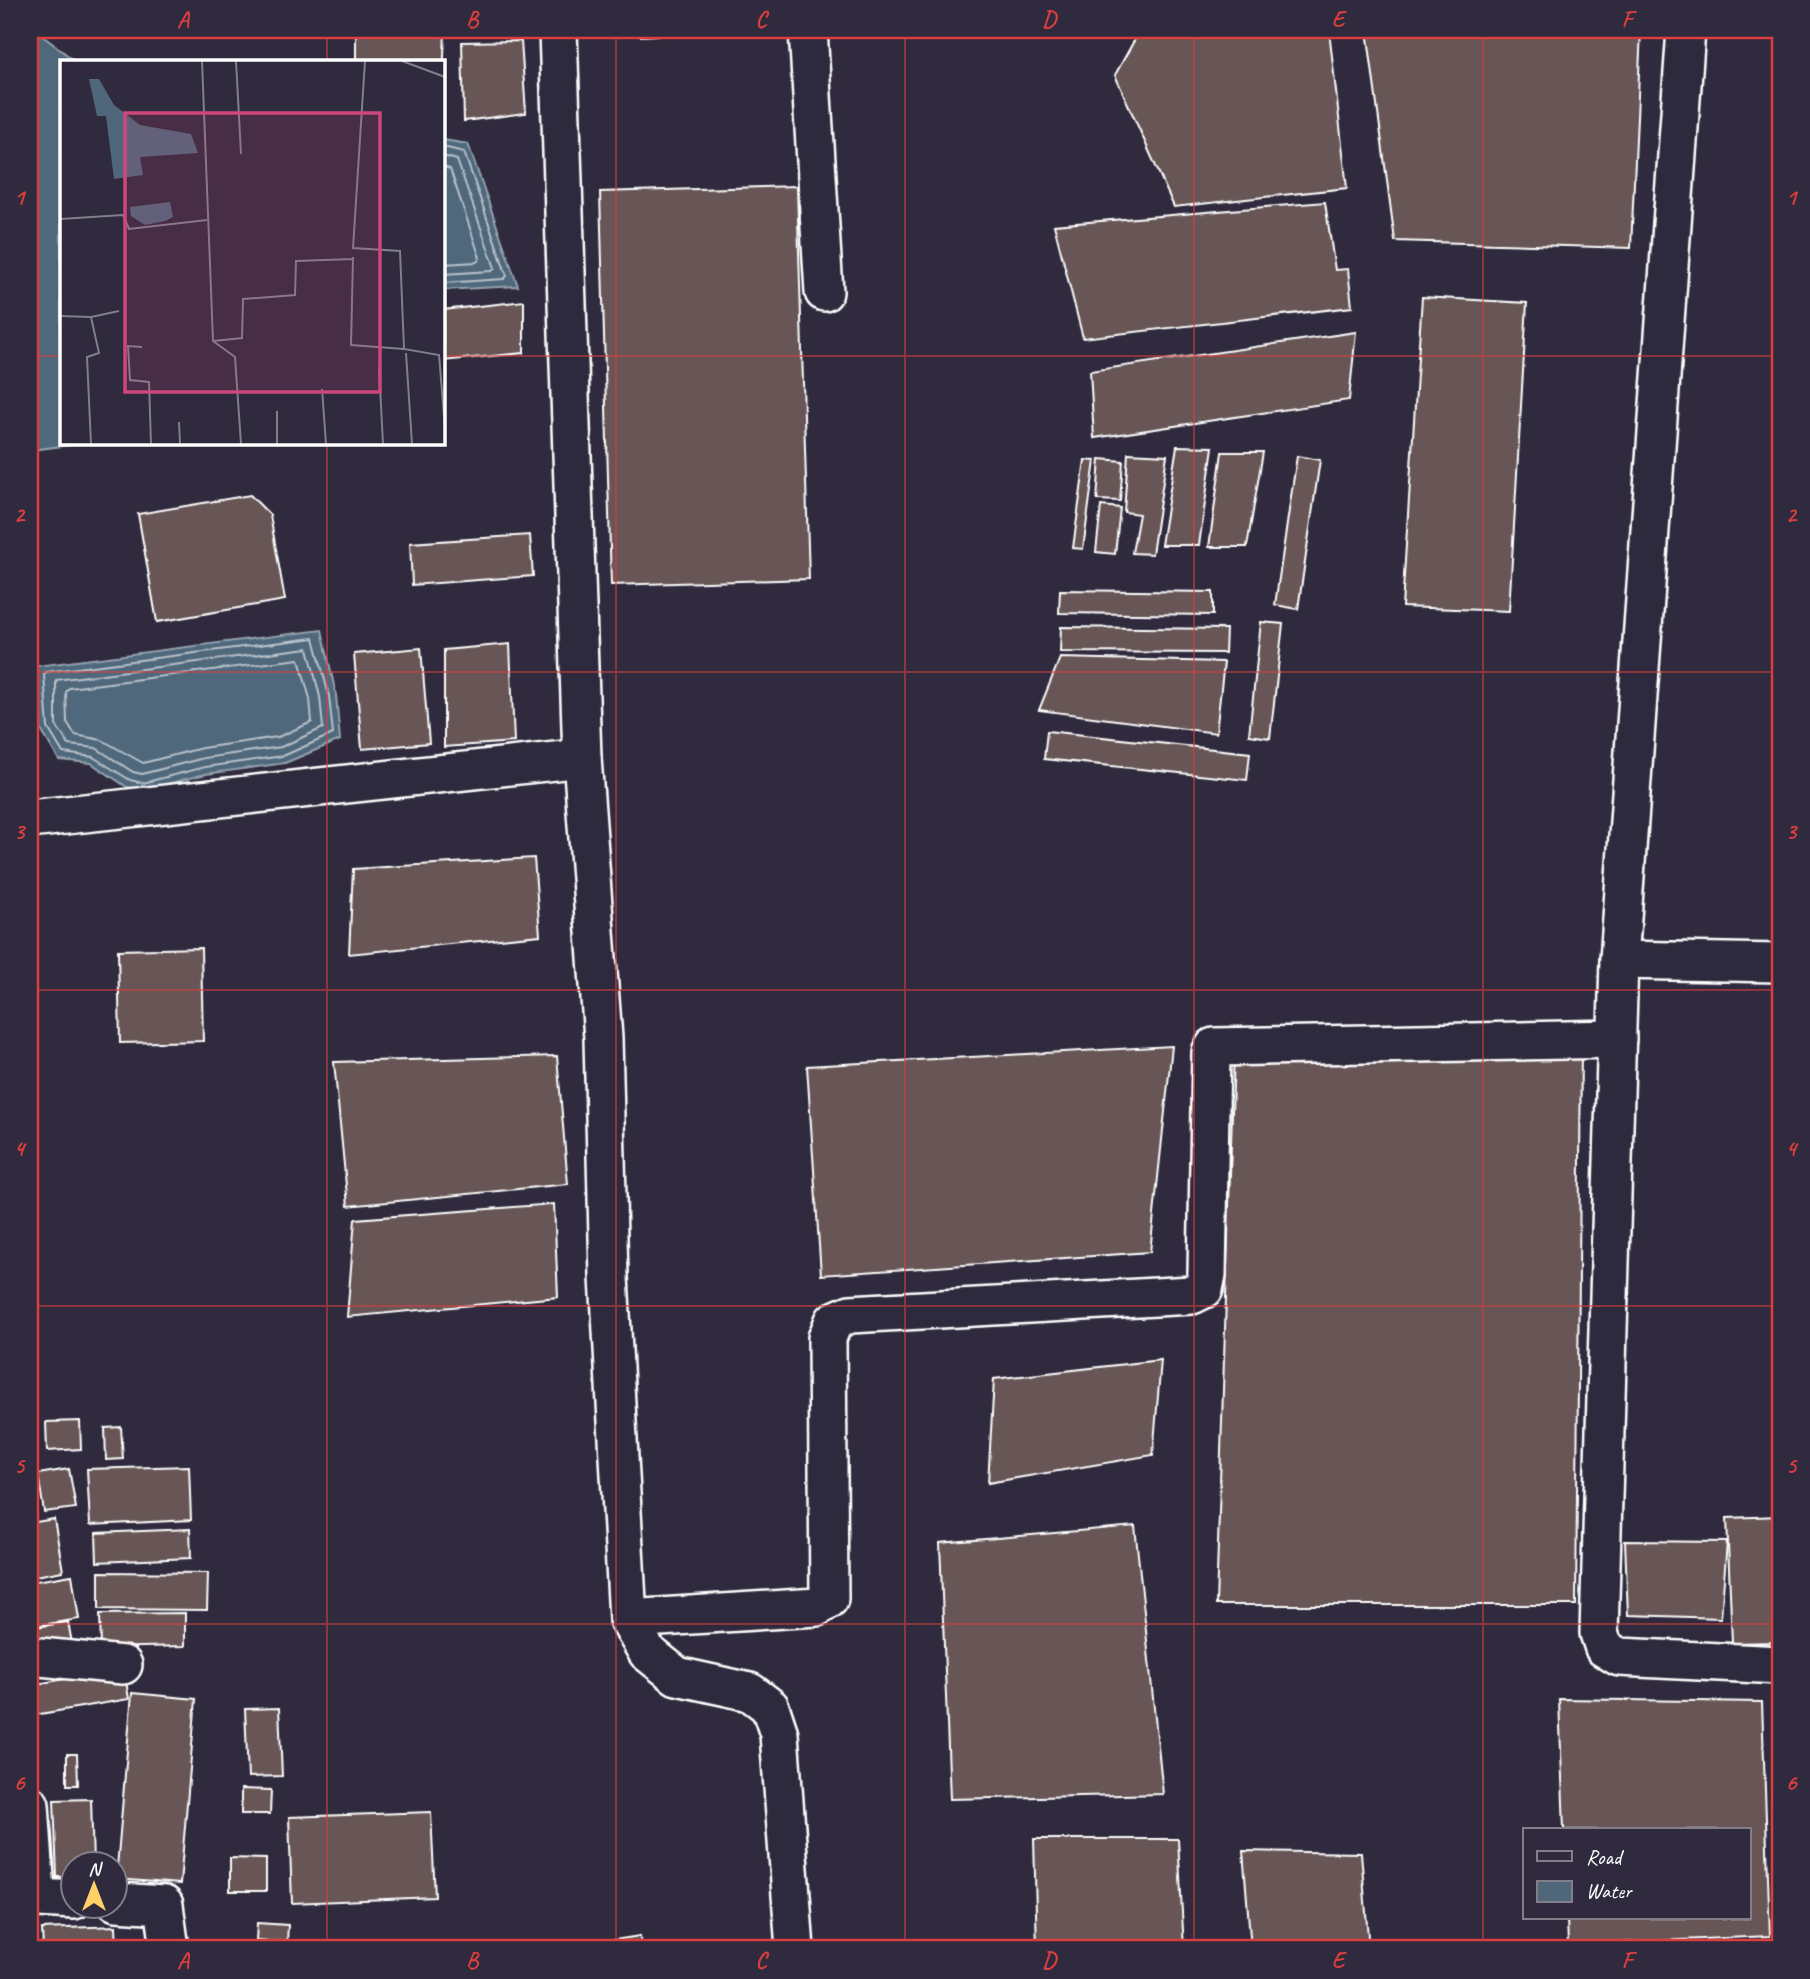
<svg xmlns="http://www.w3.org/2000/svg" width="1810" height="1979" viewBox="0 0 1810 1979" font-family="Caveat,sans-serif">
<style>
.water{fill:#50677b;stroke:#96a4b0;stroke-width:2}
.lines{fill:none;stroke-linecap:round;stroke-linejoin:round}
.shore{stroke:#b9c2ca;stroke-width:2}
.building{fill:#685656;stroke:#fff;stroke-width:2}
.minor-casing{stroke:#fff;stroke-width:42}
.minor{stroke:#2f2a3d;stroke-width:37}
.grid{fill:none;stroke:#da3e3e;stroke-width:2;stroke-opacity:0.55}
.inset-road{fill:none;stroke:#827f8b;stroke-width:2}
.view{fill:#ce467c;fill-opacity:0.15;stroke:#ce467c;stroke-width:3.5}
.inset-edge{fill:none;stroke:#fff;stroke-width:3.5}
.neatline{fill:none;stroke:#da3e3e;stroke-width:2.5}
.grid-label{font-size:23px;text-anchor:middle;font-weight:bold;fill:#da3e3e}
</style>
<rect width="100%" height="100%" fill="#2f2a3d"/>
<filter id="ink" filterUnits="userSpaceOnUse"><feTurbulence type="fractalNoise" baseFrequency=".0143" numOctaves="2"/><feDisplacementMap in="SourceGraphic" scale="14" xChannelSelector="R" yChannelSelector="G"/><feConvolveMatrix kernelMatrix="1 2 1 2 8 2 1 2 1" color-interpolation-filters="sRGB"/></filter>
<g filter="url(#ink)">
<g class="water">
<path d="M30 30H35L75 61H61V443H87L30 450Z"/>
<path d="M443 140 468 144 518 286 443 290Z"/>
<path d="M322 630 336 695 340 740 285 763 206 774 143 790 127 787 91 763 59 760 41 730 36 666Z"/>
</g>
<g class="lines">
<g class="shore">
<path d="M443 147 464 152 507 276 504 279 443 283"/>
<path d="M443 156 457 160 495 268 492 271 443 274"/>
<path d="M443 167 450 169 480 258 477 262 443 264"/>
<path d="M314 638 329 696 333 734 283 756 205 767 143 783 130 780 93 757 63 753 48 728 44 675 46 672Z"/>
<path d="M308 648 320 697 323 728 281 747 204 758 142 774 133 772 96 748 69 745 56 725V680Z"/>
<path d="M299 659 310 699 312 722 278 737 202 748 143 763 102 740 75 735 67 722 66 692 69 688Z"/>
</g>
</g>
<g class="building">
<path d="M356 30H445L443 82V61H356Z"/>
<path d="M642 30H731V31L641 36Z"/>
<path d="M1140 30H1329L1347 188 1174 207 1115 75Z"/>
<path d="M1367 30H1641L1631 248 1395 241Z"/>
<path d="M521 41 526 113 464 121 462 42Z"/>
<path d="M797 186 809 579 611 585 600 192Z"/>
<path d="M1325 202 1335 270 1348 269 1352 307 1083 338 1054 225Z"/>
<path d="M1422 297 1527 303 1509 611 1402 607Z"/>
<path d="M524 301V353L443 361V310Z"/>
<path d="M1356 332 1349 400 1094 438 1090 371Z"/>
<path d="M1177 446 1213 447 1199 545H1161Z"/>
<path d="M1222 452H1263L1247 547H1209Z"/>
<path d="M1128 453 1167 455 1152 554 1132 553 1139 514 1124 512Z"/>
<path d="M1297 456 1320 460 1298 609 1275 605Z"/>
<path d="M1100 459 1123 461 1120 501 1097 500Z"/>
<path d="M1085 460 1095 461 1083 549 1073 548Z"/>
<path d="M250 495 270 515 285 600 157 622 138 514Z"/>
<path d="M1101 506 1120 508 1115 554 1096 552Z"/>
<path d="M530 535 533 576 412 585 410 543Z"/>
<path d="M1060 590 1213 592V615L1059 613Z"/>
<path d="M1261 622 1283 624 1270 738 1249 735Z"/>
<path d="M1061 627 1226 629 1225 653 1060 652Z"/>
<path d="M510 644 514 742 444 747V650Z"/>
<path d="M421 648 429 743 362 749 354 654Z"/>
<path d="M1060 658 1224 662 1216 733 1039 710Z"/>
<path d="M1047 731 1250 753 1247 780 1044 759Z"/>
<path d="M534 858 540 935 349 954 353 869Z"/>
<path d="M201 948 203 1041 120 1043 118 950Z"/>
<path d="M1172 1046 1150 1252 821 1275 807 1066Z"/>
<path d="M1581 1050 1576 1605H1216L1234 1052Z"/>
<path d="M557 1056 568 1184 348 1206 334 1062Z"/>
<path d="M554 1204 558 1297 347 1317 355 1219Z"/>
<path d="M1161 1360 1153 1455 988 1483 994 1379Z"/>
<path d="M80 1421 81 1449 47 1451 46 1422Z"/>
<path d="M121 1427 123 1459 106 1460 105 1428Z"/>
<path d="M189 1466 191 1520 90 1525 87 1469Z"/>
<path d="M69 1469 76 1508 44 1512 38 1474Z"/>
<path d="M30 1474 36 1514 30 1515Z"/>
<path d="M1780 1516V1642L1732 1643 1727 1518Z"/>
<path d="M54 1519 63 1571 30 1577V1523Z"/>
<path d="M1135 1526 1163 1794 950 1799 940 1543Z"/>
<path d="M190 1529 191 1558 97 1562 96 1533Z"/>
<path d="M1625 1541 1727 1542 1721 1618 1628 1615Z"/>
<path d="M99 1572 208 1573 207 1610 99 1609Z"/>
<path d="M72 1575 79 1619 30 1627V1582Z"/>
<path d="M185 1613V1646L101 1648 100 1614Z"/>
<path d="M68 1622 72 1643 30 1650V1628Z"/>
<path d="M124 1669 129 1699 34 1715 30 1685Z"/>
<path d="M132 1693 196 1699 180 1884 116 1879Z"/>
<path d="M1559 1699 1762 1702 1770 1936 1568 1945 1567 1918H1749V1830H1564Z"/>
<path d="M279 1708 282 1776 248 1777 245 1709Z"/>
<path d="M67 1754H77L78 1785H67Z"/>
<path d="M241 1789 271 1790 270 1814H241Z"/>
<path d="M91 1799 93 1864H74V1877H57L54 1800Z"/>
<path d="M431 1812 435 1897 292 1903 289 1817Z"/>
<path d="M1034 1839H1178L1184 1949H1037Z"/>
<path d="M1243 1851 1361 1853 1369 1949H1251Z"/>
<path d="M230 1858 266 1859V1891H230Z"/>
<path d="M257 1923 288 1925 287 1942 256 1941Z"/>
<path d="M116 1926 117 1949H43L42 1929Z"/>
<path d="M640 1936 641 1949H614V1940Z"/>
</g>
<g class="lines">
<g class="minor-casing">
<g id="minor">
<path d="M558 30 582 758 603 1038 609 1277 628 1619 647 1652 677 1676 750 1692 770 1707 779 1734 795 1949"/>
<path d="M808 30 824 292"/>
<path d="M1686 30 1619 960 1780 963"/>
<path d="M30 819 582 758"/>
<path d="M1619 960 1599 1633 1604 1648 1619 1657 1780 1665"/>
<path d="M628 1619 817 1607 829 1599 827 1338 834 1321 850 1314 1192 1295 1204 1289 1207 1274 1211 1052 1214 1047 1617 1039"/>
<path d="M30 1656 123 1665"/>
<path d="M30 1805 36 1893 39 1898 74 1900"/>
<path d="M116 1902 164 1905 170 1949"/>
</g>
</g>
<use href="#minor" class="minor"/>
</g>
</g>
<path class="grid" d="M327 30V61M616 30V1949M905 30V1949M1194 30V1949M1483 30V1949M30 356H61M443 356H1780M327 443V1949M30 672H1780M30 990H1780M30 1306H1780M30 1624H1780"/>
<g transform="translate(60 60)">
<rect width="385" height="385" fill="#2f2a3d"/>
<path d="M29 19H39L54 45 80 65 131 74 138 93 80 97 83 115 54 119 46 56H37ZM110 142 113 157 105 161 85 165 71 156 70 147Z" fill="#50677b"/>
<path class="inset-road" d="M142 1 153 281 175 297 181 384M176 1 181 94M305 1 293 188 340 191 344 289 379 295 385 369M342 1 385 17M0 159 63 155 69 169 147 160M293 197 291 285 344 289M0 256 31 257 59 251M153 281 182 278 183 239 235 235 236 201 293 199M82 287 68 286 70 320 89 322 91 384M346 293 352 384M319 307 323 384M262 329 266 384M217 351V384M119 362 120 384M31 384 27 297 39 293 31 257"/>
<path class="view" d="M65 53H320V332H65Z"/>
<rect width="385" height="385" class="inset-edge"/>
</g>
<rect width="1810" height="1979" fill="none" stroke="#2f2a3d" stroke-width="77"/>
<rect x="1523" y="1828" width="228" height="91" fill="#2f2a3d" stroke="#827f8b" stroke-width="2"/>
<rect x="1537" y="1851" width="35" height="10" fill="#2f2a3d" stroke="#827f8b" stroke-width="2"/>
<text x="1586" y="1864" font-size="21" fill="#ffffff">Road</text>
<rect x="1537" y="1881" width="35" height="21" fill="#50677b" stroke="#827f8b" stroke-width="2"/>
<text x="1586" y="1898" font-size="21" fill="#ffffff">Water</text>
<g transform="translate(94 1885)"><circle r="33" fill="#2f2a3d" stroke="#827f8b" stroke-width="2"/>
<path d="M0-5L12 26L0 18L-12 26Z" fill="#ffd166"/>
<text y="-10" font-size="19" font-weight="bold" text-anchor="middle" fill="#ffffff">N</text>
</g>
<rect x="38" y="38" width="1734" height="1902" class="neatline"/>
<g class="grid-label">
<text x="183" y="27">A</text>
<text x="472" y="27">B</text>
<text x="761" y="27">C</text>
<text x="1049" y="27">D</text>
<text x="1338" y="27">E</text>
<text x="1627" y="27">F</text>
<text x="19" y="205">1</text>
<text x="1791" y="205">1</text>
<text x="19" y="522">2</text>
<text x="1791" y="522">2</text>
<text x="19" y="839">3</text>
<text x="1791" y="839">3</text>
<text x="19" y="1156">4</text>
<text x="1791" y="1156">4</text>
<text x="19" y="1473">5</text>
<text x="1791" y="1473">5</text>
<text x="19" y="1790">6</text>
<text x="1791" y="1790">6</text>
<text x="183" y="1968">A</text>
<text x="472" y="1968">B</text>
<text x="761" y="1968">C</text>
<text x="1049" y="1968">D</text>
<text x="1338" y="1968">E</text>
<text x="1627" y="1968">F</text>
</g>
</svg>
